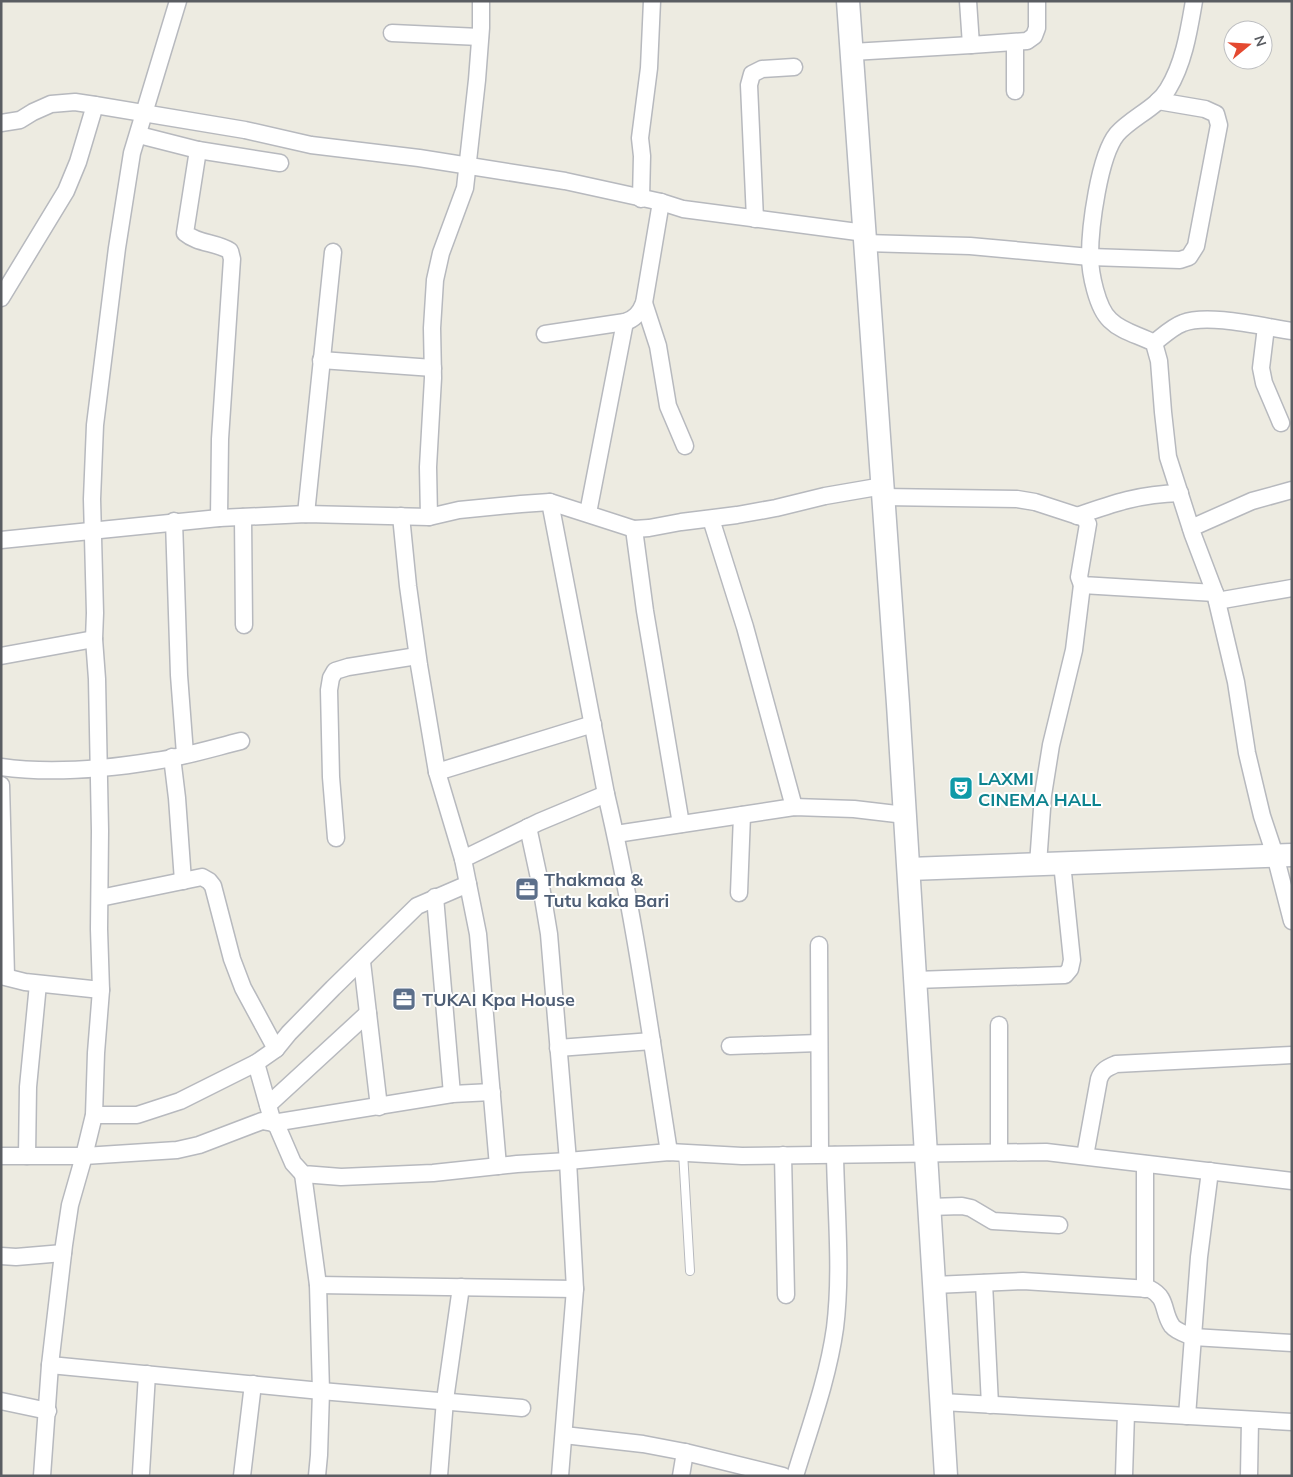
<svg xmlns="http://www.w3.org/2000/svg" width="1293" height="1477" viewBox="0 0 1293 1477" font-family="Mulish,sans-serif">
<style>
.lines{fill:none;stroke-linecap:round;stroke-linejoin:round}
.lane-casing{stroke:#b7b9be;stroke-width:10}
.street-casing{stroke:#b7b9be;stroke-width:19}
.secondary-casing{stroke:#b7bac0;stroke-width:25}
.lane{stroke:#fff;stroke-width:8}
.street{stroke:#fff;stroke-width:16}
.secondary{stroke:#fff;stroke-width:22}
.labels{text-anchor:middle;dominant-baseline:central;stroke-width:4;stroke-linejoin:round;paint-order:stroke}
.culture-label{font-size:18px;font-weight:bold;fill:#0d838f;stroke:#fff;text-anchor:start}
.service-label{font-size:18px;font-weight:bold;fill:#4e5e75;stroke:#fff;text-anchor:start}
</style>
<rect width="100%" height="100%" fill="#edebe1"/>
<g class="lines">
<g class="lane-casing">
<path id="lane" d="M683 1152 690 1271"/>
</g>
<g class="street-casing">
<g id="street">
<path d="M968 1 971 45 1027 41 1034 36 1037 28V1"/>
<path d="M1194 1C1189 30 1184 63 1168 89 1157 108 1132 117 1117 134 1099 156 1090 227 1090 256 1090 273 1097 308 1110 320 1122 332 1139 335 1154 343L1159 361 1163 412 1168 457 1193 535 1215 593 1236 682 1247 753 1262 816 1275 855 1292 921"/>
<path d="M392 33 480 37"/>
<path d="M1015 43V91"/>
<path d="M852 52 971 45"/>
<path d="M1 123 20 120 33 112 51 104 75 102 95 105 245 130 311 145 419 158 565 181 661 202 683 209 865 233"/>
<path d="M139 135 198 150 280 163"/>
<path d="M198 150 185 233C198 244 216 242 230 251L232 259 220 439 219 518"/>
<path d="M641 199 642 156 640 138 649 68 652 1"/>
<path d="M755 219 749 85 752 74 762 69 794 67"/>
<path d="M865 243 970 246 1090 257 1180 260 1189 257 1196 246 1219 125 1216 114 1205 109 1158 101"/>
<path d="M1 298 66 191 78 162 95 105"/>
<path d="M644 303 658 346 668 406 685 446"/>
<path d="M1266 327 1261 368 1264 383 1281 423"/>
<path d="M545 334 625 322C635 319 640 313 644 303L661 202"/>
<path d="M1154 343C1163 336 1172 327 1183 323 1208 313 1264 327 1292 331"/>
<path d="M321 360 433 368"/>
<path d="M883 497 1017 499 1035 502 1084 518 1088 524 1079 577 1082 585 1215 593"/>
<path d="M550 502 606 794C634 912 650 1032 669 1152"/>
<path d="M588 513 625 322"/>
<path d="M306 514 333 252"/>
<path d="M401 516 408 586 419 665 437 772 463 859 478 934 498 1166"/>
<path d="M1077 516C1114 503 1140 494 1180 493"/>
<path d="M243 517 244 625"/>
<path d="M429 517 428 467 433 378 432 328 435 280 441 253 465 188 477 80 481 28V1"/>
<path d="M711 519 745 627 794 807"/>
<path d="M174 521 179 675 185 754"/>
<path d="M1191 528 1252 501 1292 490"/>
<path d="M634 529 645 611 681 824"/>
<path d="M1 540 219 518 306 514 429 517 459 510 521 504 550 502 634 529 649 528 681 522 737 515 776 508 825 496 883 486"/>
<path d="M1217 601 1292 588"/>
<path d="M1 656 94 639"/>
<path d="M172 757 177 798 183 881"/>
<path d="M1 767C50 774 106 769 155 761 184 757 213 748 241 741"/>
<path d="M437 772 593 724"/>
<path d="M1 785 6 976"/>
<path d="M528 827 542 892 549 934 568 1161 575 1289 560 1476"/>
<path d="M616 834 794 807 854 809 905 815"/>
<path d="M336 838 331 777 329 690 331 678 335 671 348 667 417 656"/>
<path d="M463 859 539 822 606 794"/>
<path d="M1038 864 1043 795 1051 745 1074 650 1082 585"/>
<path d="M739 893 742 815"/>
<path d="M435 897 452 1094"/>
<path d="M100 898 202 877 209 881 213 886 232 959 243 988 276 1049"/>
<path d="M819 945 820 1154"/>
<path d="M362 962 379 1107"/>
<path d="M1 976 25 982 101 990"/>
<path d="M915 980 1065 975 1070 969 1072 960 1062 863"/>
<path d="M730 1046 819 1043"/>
<path d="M558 1048 652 1041"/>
<path d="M256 1063 273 1123 452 1094 492 1092"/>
<path d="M268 1105 368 1013"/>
<path d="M94 1115H137L180 1101 256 1063 276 1049 289 1033 333 988 417 906 468 884"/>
<path d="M999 1152V1025"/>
<path d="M783 1155 786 1295"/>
<path d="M1 1156H84L177 1150 199 1145 262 1121 273 1123 277 1126 293 1163 303 1174 341 1177 433 1173 517 1164 568 1161 669 1152 742 1156 1046 1152 1292 1181"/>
<path d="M27 1156 28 1087 38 984"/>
<path d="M1085 1156 1099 1079C1102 1070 1107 1068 1116 1064L1292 1055"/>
<path d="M303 1174 318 1285 321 1391 319 1455 317 1476"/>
<path d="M929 1207 962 1206 971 1208 993 1221 1059 1225"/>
<path d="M1 1256 16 1257 63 1253"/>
<path d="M984 1283 990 1405"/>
<path d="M318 1285 575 1289"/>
<path d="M934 1285 1023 1281 1150 1289C1168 1298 1162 1312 1172 1326 1177 1332 1186 1334 1193 1337L1292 1343"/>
<path d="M1145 1289V1164"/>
<path d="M50 1365 321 1391 522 1408"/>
<path d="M1 1401 48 1411"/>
<path d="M942 1402 1292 1422"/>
<path d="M1187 1416 1199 1257 1210 1171"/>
<path d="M564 1435 643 1444 685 1452 783 1476"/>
<path d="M141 1473 147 1374"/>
<path d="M42 1476 50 1365 64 1245 70 1205 84 1156 94 1115 96 1053 101 990 99 929 100 831 97 679 94 639 95 613 92 499 95 425 117 248 132 153 178 1"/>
<path d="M242 1476 253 1384"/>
<path d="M439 1476 445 1400 461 1287"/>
<path d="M681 1476 685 1452"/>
<path d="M795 1476C810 1427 828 1378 835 1328 842 1272 836 1212 835 1155"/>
<path d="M1124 1476 1126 1413"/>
<path d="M1249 1476 1250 1420"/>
</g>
</g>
<g class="secondary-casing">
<g id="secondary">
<path d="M848 1 898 704 946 1476"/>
<path d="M909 869 1292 855"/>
</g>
</g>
<use href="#lane" class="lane"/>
<use href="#street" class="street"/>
<use href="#secondary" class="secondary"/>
</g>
<defs>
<g id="theatre-square" transform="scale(1.25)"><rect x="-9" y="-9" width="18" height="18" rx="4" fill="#0f9aa8" stroke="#fff"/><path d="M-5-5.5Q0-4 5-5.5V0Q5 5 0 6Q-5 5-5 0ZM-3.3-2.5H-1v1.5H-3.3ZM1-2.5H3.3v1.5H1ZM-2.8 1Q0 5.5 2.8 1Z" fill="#fff"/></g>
<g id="office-square" transform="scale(1.25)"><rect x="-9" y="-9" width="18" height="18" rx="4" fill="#5c6f8a" stroke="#fff"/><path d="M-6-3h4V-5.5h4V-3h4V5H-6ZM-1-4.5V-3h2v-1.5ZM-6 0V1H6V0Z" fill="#fff"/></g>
</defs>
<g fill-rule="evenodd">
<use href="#theatre-square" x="961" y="788"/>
<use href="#office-square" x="527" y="889"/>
<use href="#office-square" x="404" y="999"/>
</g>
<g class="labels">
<g class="culture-label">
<text x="978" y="778">LAXMI<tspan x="978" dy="21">CINEMA HALL</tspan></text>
</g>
<g class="service-label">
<text x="544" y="879">Thakmaa &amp;<tspan x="544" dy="21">Tutu kaka Bari</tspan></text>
<text x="422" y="999">TUKAI Kpa House</text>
</g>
</g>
<rect width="1293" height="1477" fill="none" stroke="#5a5d62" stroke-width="5"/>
<g transform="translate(1248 45) rotate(72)"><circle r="24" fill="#ffffff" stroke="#bdbec0"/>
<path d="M0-4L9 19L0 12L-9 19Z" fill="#e44930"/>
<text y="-8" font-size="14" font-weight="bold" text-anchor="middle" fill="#5a5d62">N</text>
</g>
</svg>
